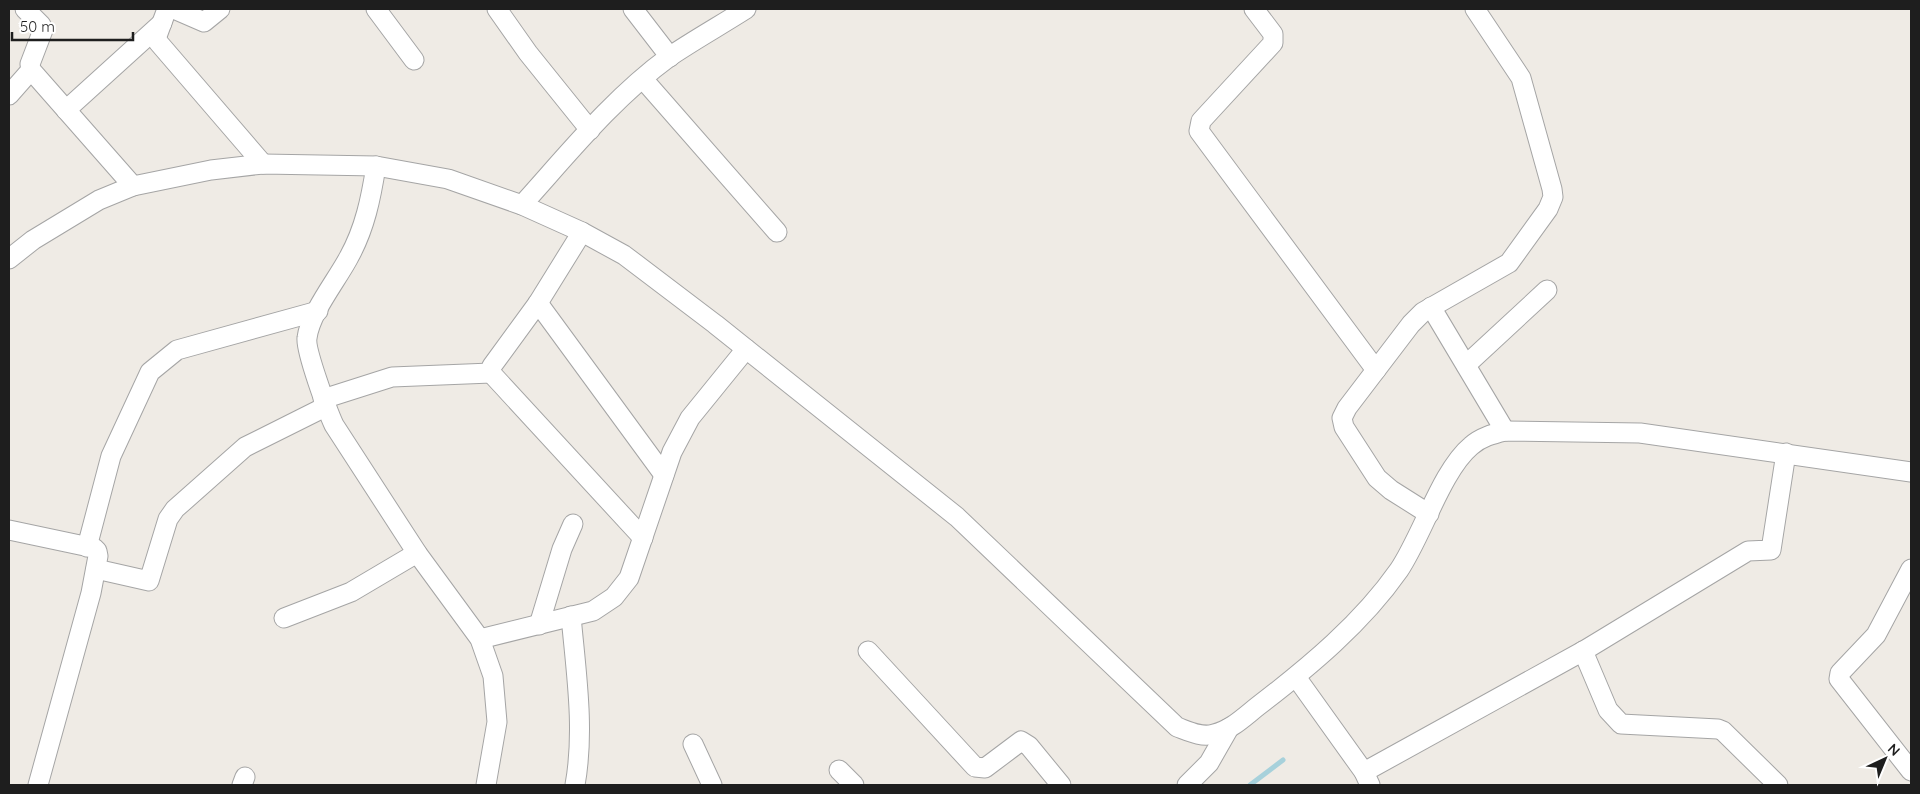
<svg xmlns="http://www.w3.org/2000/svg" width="1920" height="794" viewBox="0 0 1920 794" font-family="Quicksand,sans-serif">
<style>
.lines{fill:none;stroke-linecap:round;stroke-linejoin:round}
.stream{stroke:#a7d1db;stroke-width:5}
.street-casing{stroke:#a5a5a5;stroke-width:21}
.street{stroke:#fff;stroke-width:19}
</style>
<rect width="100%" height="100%" fill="#efebe5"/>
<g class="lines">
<path class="stream" d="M1250 785 1283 760"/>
<g class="street-casing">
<g id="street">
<path d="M25 9 41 25 43 30 30 64 31 70 133 186"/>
<path d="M167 9 157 36 158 42 263 164"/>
<path d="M174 9 204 22 220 9"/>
<path d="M376 9 414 60"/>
<path d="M497 9 528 53 590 130"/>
<path d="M633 9 670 57"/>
<path d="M1254 9 1273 34V43L1201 121 1199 131 1376 370"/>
<path d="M643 79 777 232"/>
<path d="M9 95 31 70"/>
<path d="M66 110 162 23"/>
<path d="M376 166C371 198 365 228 349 257 337 280 310 313 307 338 305 350 328 412 334 425L417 553 480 639 493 676 497 722 486 785"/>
<path d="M522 205C568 154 613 98 669 57 694 40 721 25 746 9"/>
<path d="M582 232 538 303 492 366 491 373 643 538"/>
<path d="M9 259 33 240 99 200 133 186 211 170 263 164 376 166 448 179 522 205 582 232 624 255 715 324 957 517 1177 727C1188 731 1202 738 1214 734 1231 730 1244 717 1258 706 1309 667 1362 623 1399 570 1422 536 1442 470 1471 446 1481 437 1493 434 1505 431L1640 433 1911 472"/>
<path d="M538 303 664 475"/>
<path d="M1431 307 1505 431"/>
<path d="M1466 365 1547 290"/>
<path d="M323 399 392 377 491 373"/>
<path d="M1429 514 1391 490 1377 478 1344 427 1342 418 1347 408 1411 324 1423 312 1509 263 1548 209 1553 197 1552 189 1521 78 1475 9"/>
<path d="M9 530 94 548 97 551 98 556 91 593 38 785"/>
<path d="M87 547 111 456 150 372 177 350 318 311"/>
<path d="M96 569 149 581 168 519 175 509 245 447 325 407"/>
<path d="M1911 569 1876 635 1840 673 1839 679 1911 771"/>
<path d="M571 616C576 672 585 730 575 785"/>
<path d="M284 618 351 592 417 553"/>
<path d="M539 625 562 549 573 524"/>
<path d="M480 639 593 611 614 597 629 578 672 452 690 418 746 349"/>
<path d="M868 651 975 767 985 768 1021 741 1029 746 1061 785"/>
<path d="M1583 651 1608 710 1621 724 1718 729 1723 731 1778 785"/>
<path d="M1296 677 1364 772 1370 785"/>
<path d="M693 744 712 785"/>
<path d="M839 770 854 785"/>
<path d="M1364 772 1585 650 1748 551 1771 550 1786 453"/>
<path d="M242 785 245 777"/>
<path d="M1187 785 1209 763 1229 728"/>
</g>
</g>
<use href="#street" class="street"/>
</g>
<rect width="1920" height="794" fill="none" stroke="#1e1e1e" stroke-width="20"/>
<g transform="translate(1885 759) rotate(44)" stroke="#ffffff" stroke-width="4" paint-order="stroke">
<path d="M0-4L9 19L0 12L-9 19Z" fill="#1e1e1e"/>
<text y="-8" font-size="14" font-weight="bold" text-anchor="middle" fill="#1e1e1e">N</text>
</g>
<path d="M12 32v8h121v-8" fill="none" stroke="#1e1e1e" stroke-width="2.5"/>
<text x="20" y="32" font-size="15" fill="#1e1e1e" stroke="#ffffff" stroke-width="4" paint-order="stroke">50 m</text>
</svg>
